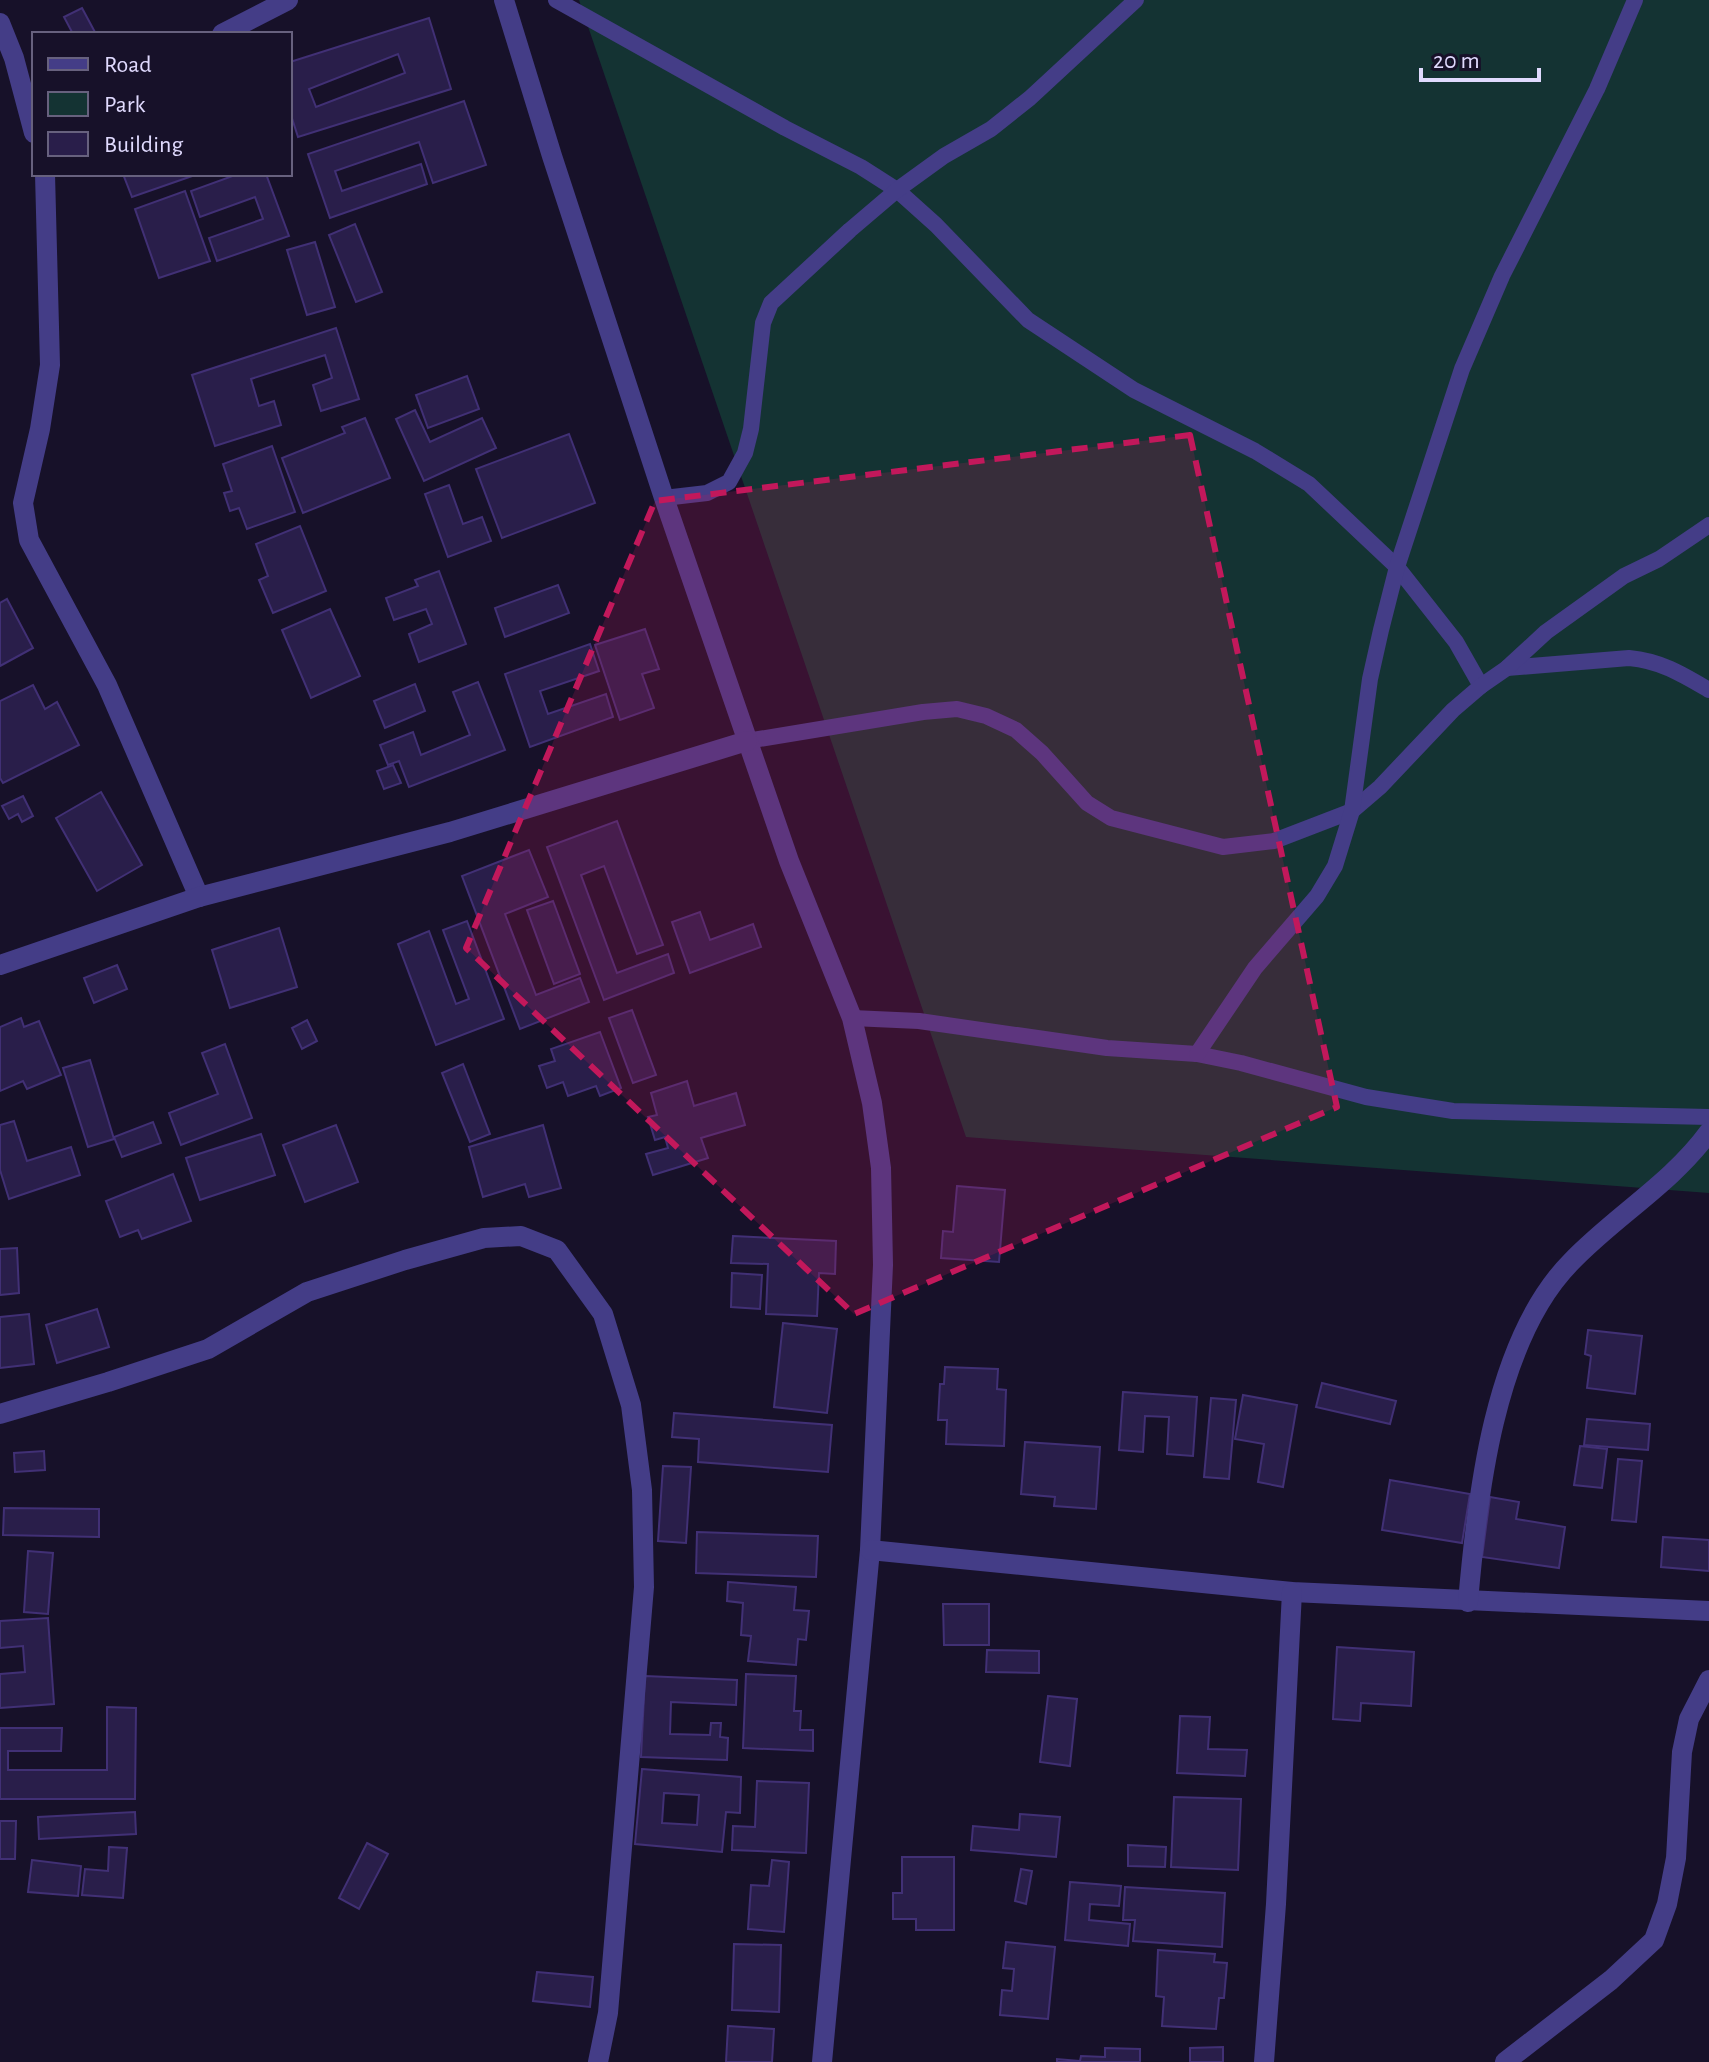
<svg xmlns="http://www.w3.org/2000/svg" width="1709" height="2062" viewBox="0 0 1709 2062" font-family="'Alegreya Sans',sans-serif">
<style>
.green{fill:#143333}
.building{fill:#291e4a;stroke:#413075;stroke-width:2;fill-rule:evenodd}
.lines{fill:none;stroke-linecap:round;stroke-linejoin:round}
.service{stroke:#443d87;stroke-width:16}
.minor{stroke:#443d87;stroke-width:20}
.marked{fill:#c2185b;fill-opacity:0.2;stroke:#c2185b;stroke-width:6;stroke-dasharray:16 10;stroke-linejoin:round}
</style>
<rect width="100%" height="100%" fill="#171129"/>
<path class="green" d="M579 0H1709V1193L966 1137Z"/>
<g class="building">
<path d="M82 8 96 34H73L64 17Z"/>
<path d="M429 18 451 89 298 137 290 112V62ZM398 54 405 73 316 107 309 89Z"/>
<path d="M464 101 486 165 433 183 419 142 335 171 342 191 421 164 427 184 330 218 308 154Z"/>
<path d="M123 174H198L132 197Z"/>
<path d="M238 174H266L289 236 217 261 209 238 263 219 255 197 200 217 191 191Z"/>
<path d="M185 191 210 261 159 278 135 209Z"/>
<path d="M355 224 382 292 356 302 329 235Z"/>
<path d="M315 242 335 307 307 315 287 250Z"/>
<path d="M336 328 359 399 321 411 313 385 332 378 325 355 251 379 259 406 274 401 281 425 215 446 192 375Z"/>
<path d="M467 376 479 409 428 428 416 395Z"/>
<path d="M415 410 430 442 482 418 496 448 424 481 396 419Z"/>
<path d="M365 418 390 478 303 513 282 458 345 433 342 427Z"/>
<path d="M569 434 595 503 502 538 476 469Z"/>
<path d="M272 446 295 512 247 529 239 508 230 511 224 493 232 491 223 464Z"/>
<path d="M449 485 463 524 482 517 491 541 448 557 425 494Z"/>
<path d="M300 526 326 591 273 613 259 580 268 576 256 544Z"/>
<path d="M439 571 466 644 419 662 409 634 432 624 426 609 394 620 386 598 418 586 415 580Z"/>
<path d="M558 585 569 613 505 637 495 608Z"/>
<path d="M7 599 33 648 0 666V603Z"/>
<path d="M330 609 360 676 311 698 282 630Z"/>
<path d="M645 629 659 669 642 674 654 708 620 720 595 645Z"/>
<path d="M590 644 599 671 540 691 548 714 606 694 613 717 530 747 505 674Z"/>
<path d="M478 682 505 750 409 787 399 761 388 765 380 745 413 732 421 755 470 735 453 692Z"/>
<path d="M415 684 425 711 385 728 374 701Z"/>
<path d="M33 685 45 709 57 702 79 745 3 783 0 778V701Z"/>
<path d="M393 765 401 783 384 789 377 771Z"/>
<path d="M101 792 142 865 97 891 56 818Z"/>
<path d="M23 796 33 816 22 822 18 814 9 819 2 806Z"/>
<path d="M617 821 663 945 637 954 604 866 581 875 617 973 668 954 674 973 604 1000 547 847Z"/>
<path d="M529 850 548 897 505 914 536 995 580 978 589 1002 520 1029 462 876Z"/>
<path d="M553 901 580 974 554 984 527 910Z"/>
<path d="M700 912 710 940 753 924 761 947 690 973 672 922Z"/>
<path d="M467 921 504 1019 436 1045 398 944 429 931 456 1004 469 999 443 930Z"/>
<path d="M279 928 297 987 230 1008 212 950Z"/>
<path d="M117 965 127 989 94 1003 84 978Z"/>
<path d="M632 1010 656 1075 633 1083 609 1018Z"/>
<path d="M21 1018 24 1027 39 1021 61 1075 27 1089 23 1081 0 1091V1027Z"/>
<path d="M307 1020 317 1041 302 1049 292 1028Z"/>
<path d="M600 1032 621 1088 600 1096 596 1086 568 1096 563 1082 547 1088 539 1066 555 1061 551 1049Z"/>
<path d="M225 1044 252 1118 181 1145 169 1113 218 1094 202 1053Z"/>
<path d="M90 1060 114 1139 88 1147 63 1068Z"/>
<path d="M463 1064 490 1134 470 1142 442 1073Z"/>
<path d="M687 1081 694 1106 736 1093 745 1125 701 1138 708 1158 653 1175 646 1154 668 1148 665 1137 655 1140 648 1117 657 1115 651 1093Z"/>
<path d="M14 1121 27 1161 71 1147 80 1175 9 1199 0 1170V1125Z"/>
<path d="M153 1122 161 1143 122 1157 114 1137Z"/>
<path d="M336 1125 358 1182 305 1202 283 1145Z"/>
<path d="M543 1125 561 1188 529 1197 525 1184 483 1197 469 1147Z"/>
<path d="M261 1134 275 1175 200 1200 186 1158Z"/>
<path d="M173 1174 191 1221 142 1239 138 1230 120 1237 106 1201Z"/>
<path d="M957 1186 1005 1190 999 1262 941 1258 943 1231 953 1232Z"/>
<path d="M733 1236 836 1241 835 1274 819 1273 817 1316 766 1314 768 1264 731 1263Z"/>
<path d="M17 1248 19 1293 0 1295V1249Z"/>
<path d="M732 1273 762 1275 760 1309 731 1307Z"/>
<path d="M97 1309 109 1347 57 1363 46 1325Z"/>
<path d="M29 1314 34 1364 0 1368V1317Z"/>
<path d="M783 1323 837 1329 827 1413 774 1407Z"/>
<path d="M1588 1330 1642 1336 1635 1394 1587 1388 1591 1356 1585 1354Z"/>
<path d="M945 1367 998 1369 997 1389 1006 1390 1004 1446 946 1444 947 1420H938L940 1384H944Z"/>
<path d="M1322 1383 1396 1401 1390 1424 1316 1407Z"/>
<path d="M1123 1392 1197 1397 1193 1456 1167 1454 1169 1417 1145 1416 1143 1452 1119 1450Z"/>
<path d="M1243 1395 1297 1405 1283 1487 1258 1482 1264 1444 1235 1439Z"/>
<path d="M1211 1398 1236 1400 1229 1479 1204 1477Z"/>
<path d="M674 1413 832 1425 828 1472 698 1462 699 1439 672 1437Z"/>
<path d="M1587 1419 1650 1424 1648 1450 1584 1445Z"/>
<path d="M1025 1442 1100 1447 1096 1509 1054 1506 1055 1497 1021 1494Z"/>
<path d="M1580 1446 1607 1449 1602 1488 1574 1485Z"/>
<path d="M44 1451 45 1470 15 1472 14 1453Z"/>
<path d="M1618 1459 1642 1461 1636 1522 1612 1520Z"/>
<path d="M663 1466 691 1467 686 1543 658 1541Z"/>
<path d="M1390 1480 1470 1494 1462 1543 1382 1530Z"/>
<path d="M1490 1497 1519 1502 1516 1519 1565 1527 1559 1568 1482 1557Z"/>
<path d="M4 1508 99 1509V1537L3 1535Z"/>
<path d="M697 1532 818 1536 816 1577 696 1573Z"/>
<path d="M1663 1537 1709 1540V1571L1661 1567Z"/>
<path d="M28 1551 53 1553 48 1614 24 1612Z"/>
<path d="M728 1582 796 1587 794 1610 809 1611 806 1640 798 1639 796 1665 748 1661 751 1636 741 1635 743 1603 727 1601Z"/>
<path d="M943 1604H989V1645H944Z"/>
<path d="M48 1618 54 1704 0 1708V1674L25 1672 23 1646 0 1648V1621Z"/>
<path d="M1337 1647 1414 1652 1411 1706 1361 1703 1360 1721 1333 1719Z"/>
<path d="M987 1650 1039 1651V1673L986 1672Z"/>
<path d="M746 1674 796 1676 794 1711H801L800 1730H813V1751L743 1748Z"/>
<path d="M645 1676 737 1680 736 1705 671 1702 670 1734 710 1735 711 1723H721L720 1737 728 1738 727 1760 641 1757Z"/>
<path d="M1048 1696 1077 1699 1070 1766 1040 1762Z"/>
<path d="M107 1707 136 1708 135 1799H0V1728H62L61 1751H8V1770H107Z"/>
<path d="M1180 1716 1210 1717 1208 1749 1247 1750 1245 1776 1177 1773Z"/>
<path d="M642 1769 741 1777 740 1813 726 1812 722 1852 635 1844ZM664 1793 699 1795 697 1825 662 1823Z"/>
<path d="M757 1781 809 1783 806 1853 732 1850 733 1826 755 1827Z"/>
<path d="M1174 1797 1241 1799 1238 1870 1171 1867Z"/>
<path d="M135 1812 136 1834 39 1839 38 1817Z"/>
<path d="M1020 1814 1060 1817 1056 1857 971 1850 973 1826 1019 1830Z"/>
<path d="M0 1821H16L15 1859H0Z"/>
<path d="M367 1843 388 1854 359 1909 339 1898Z"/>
<path d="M1128 1845 1166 1847 1165 1867 1128 1866Z"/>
<path d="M109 1847 127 1848 123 1898 82 1895 85 1869 108 1871Z"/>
<path d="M902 1857H954V1930H916V1919H893V1893H902Z"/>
<path d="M32 1860 81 1866 78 1896 28 1892Z"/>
<path d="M772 1860 789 1862 784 1932 748 1929 751 1885 769 1886Z"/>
<path d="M1021 1869 1032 1871 1026 1904 1015 1901Z"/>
<path d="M1070 1882 1121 1886 1119 1906 1090 1904 1089 1920 1130 1924 1128 1946 1065 1940Z"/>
<path d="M1125 1887 1225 1893 1222 1947 1133 1941 1135 1920H1123Z"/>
<path d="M1006 1942 1055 1947 1048 2019 1000 2015 1002 1990 1012 1991 1014 1969 1003 1968Z"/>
<path d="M734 1944 781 1945 779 2012 732 2010Z"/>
<path d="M1158 1950 1215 1954 1214 1962 1227 1963 1224 1998H1219L1216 2029 1162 2026 1164 1997 1156 1996Z"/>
<path d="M537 1972 593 1977 590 2007 533 2001Z"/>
<path d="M728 2026 774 2029 772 2062H726Z"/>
<path d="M1223 2047V2062H1190V2048Z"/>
<path d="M1105 2048 1140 2049V2062H1057V2059L1080 2061 1081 2056 1105 2057Z"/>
</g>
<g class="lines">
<g class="service">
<path d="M556 0 785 128 861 167 897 190 936 225 1028 320 1134 390 1255 451 1309 484 1397 567 1456 642 1481 686"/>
<path d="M664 498 707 493 729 482 745 453 751 429 763 323 771 303 850 230 897 190 944 156 991 129 1030 98 1136 0"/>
<path d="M1507 668 1629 658C1661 661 1682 674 1709 690"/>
<path d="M747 741 923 712 957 709 986 716 1016 730 1042 753 1087 803 1111 818 1223 847 1274 841 1352 811 1380 787 1453 710 1481 686 1507 668 1546 632 1624 576 1659 559 1709 525"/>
<path d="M852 1018 919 1021 1107 1048 1197 1054 1241 1063 1366 1097 1453 1111 1709 1117"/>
<path d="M1197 1054 1255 968 1317 896 1335 866 1352 811 1370 679 1381 630 1397 567 1462 369 1502 276 1597 89 1635 0"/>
</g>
<g class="minor">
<path d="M504 0 552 156 664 498 789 861 852 1018 872 1103 881 1168 883 1265 870 1550 822 2062"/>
<path d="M0 23 14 58 34 133"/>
<path d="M222 34 288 0"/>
<path d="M45 174 50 365 40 429 23 503 29 540 107 685 199 897"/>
<path d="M0 965 199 897 450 832 747 741"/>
<path d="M0 1414 108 1382 208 1349 307 1292 405 1260 484 1238 521 1236 557 1250 603 1314 631 1405 642 1490 644 1587 608 2013 598 2062"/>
<path d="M870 1550 1292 1592 1709 1611"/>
<path d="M1468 1602C1477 1497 1494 1340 1571 1262 1615 1216 1671 1184 1709 1132"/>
<path d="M1264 2062 1276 1904 1292 1592"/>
<path d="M1505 2062 1611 1980 1654 1940 1667 1904 1676 1858 1682 1752 1689 1719 1709 1680"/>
</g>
</g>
<path class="marked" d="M1190 435 1337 1107 854 1314 466 948 655 501Z"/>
<rect x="32" y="32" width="260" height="144" fill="#171129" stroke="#67617e" stroke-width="2"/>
<rect x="48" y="58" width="40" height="12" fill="#443d87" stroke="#67617e" stroke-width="2"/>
<text x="104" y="72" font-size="24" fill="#e0dafe">Road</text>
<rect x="48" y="92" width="40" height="24" fill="#143333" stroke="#67617e" stroke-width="2"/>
<text x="104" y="112" font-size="24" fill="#e0dafe">Park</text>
<rect x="48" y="132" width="40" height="24" fill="#291e4a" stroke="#67617e" stroke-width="2"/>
<text x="104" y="152" font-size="24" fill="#e0dafe">Building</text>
<path d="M1421 68v12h118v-12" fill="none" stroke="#e0dafe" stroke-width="4"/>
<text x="1433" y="68" font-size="24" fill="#e0dafe" stroke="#171129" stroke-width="6" paint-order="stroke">20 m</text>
</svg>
